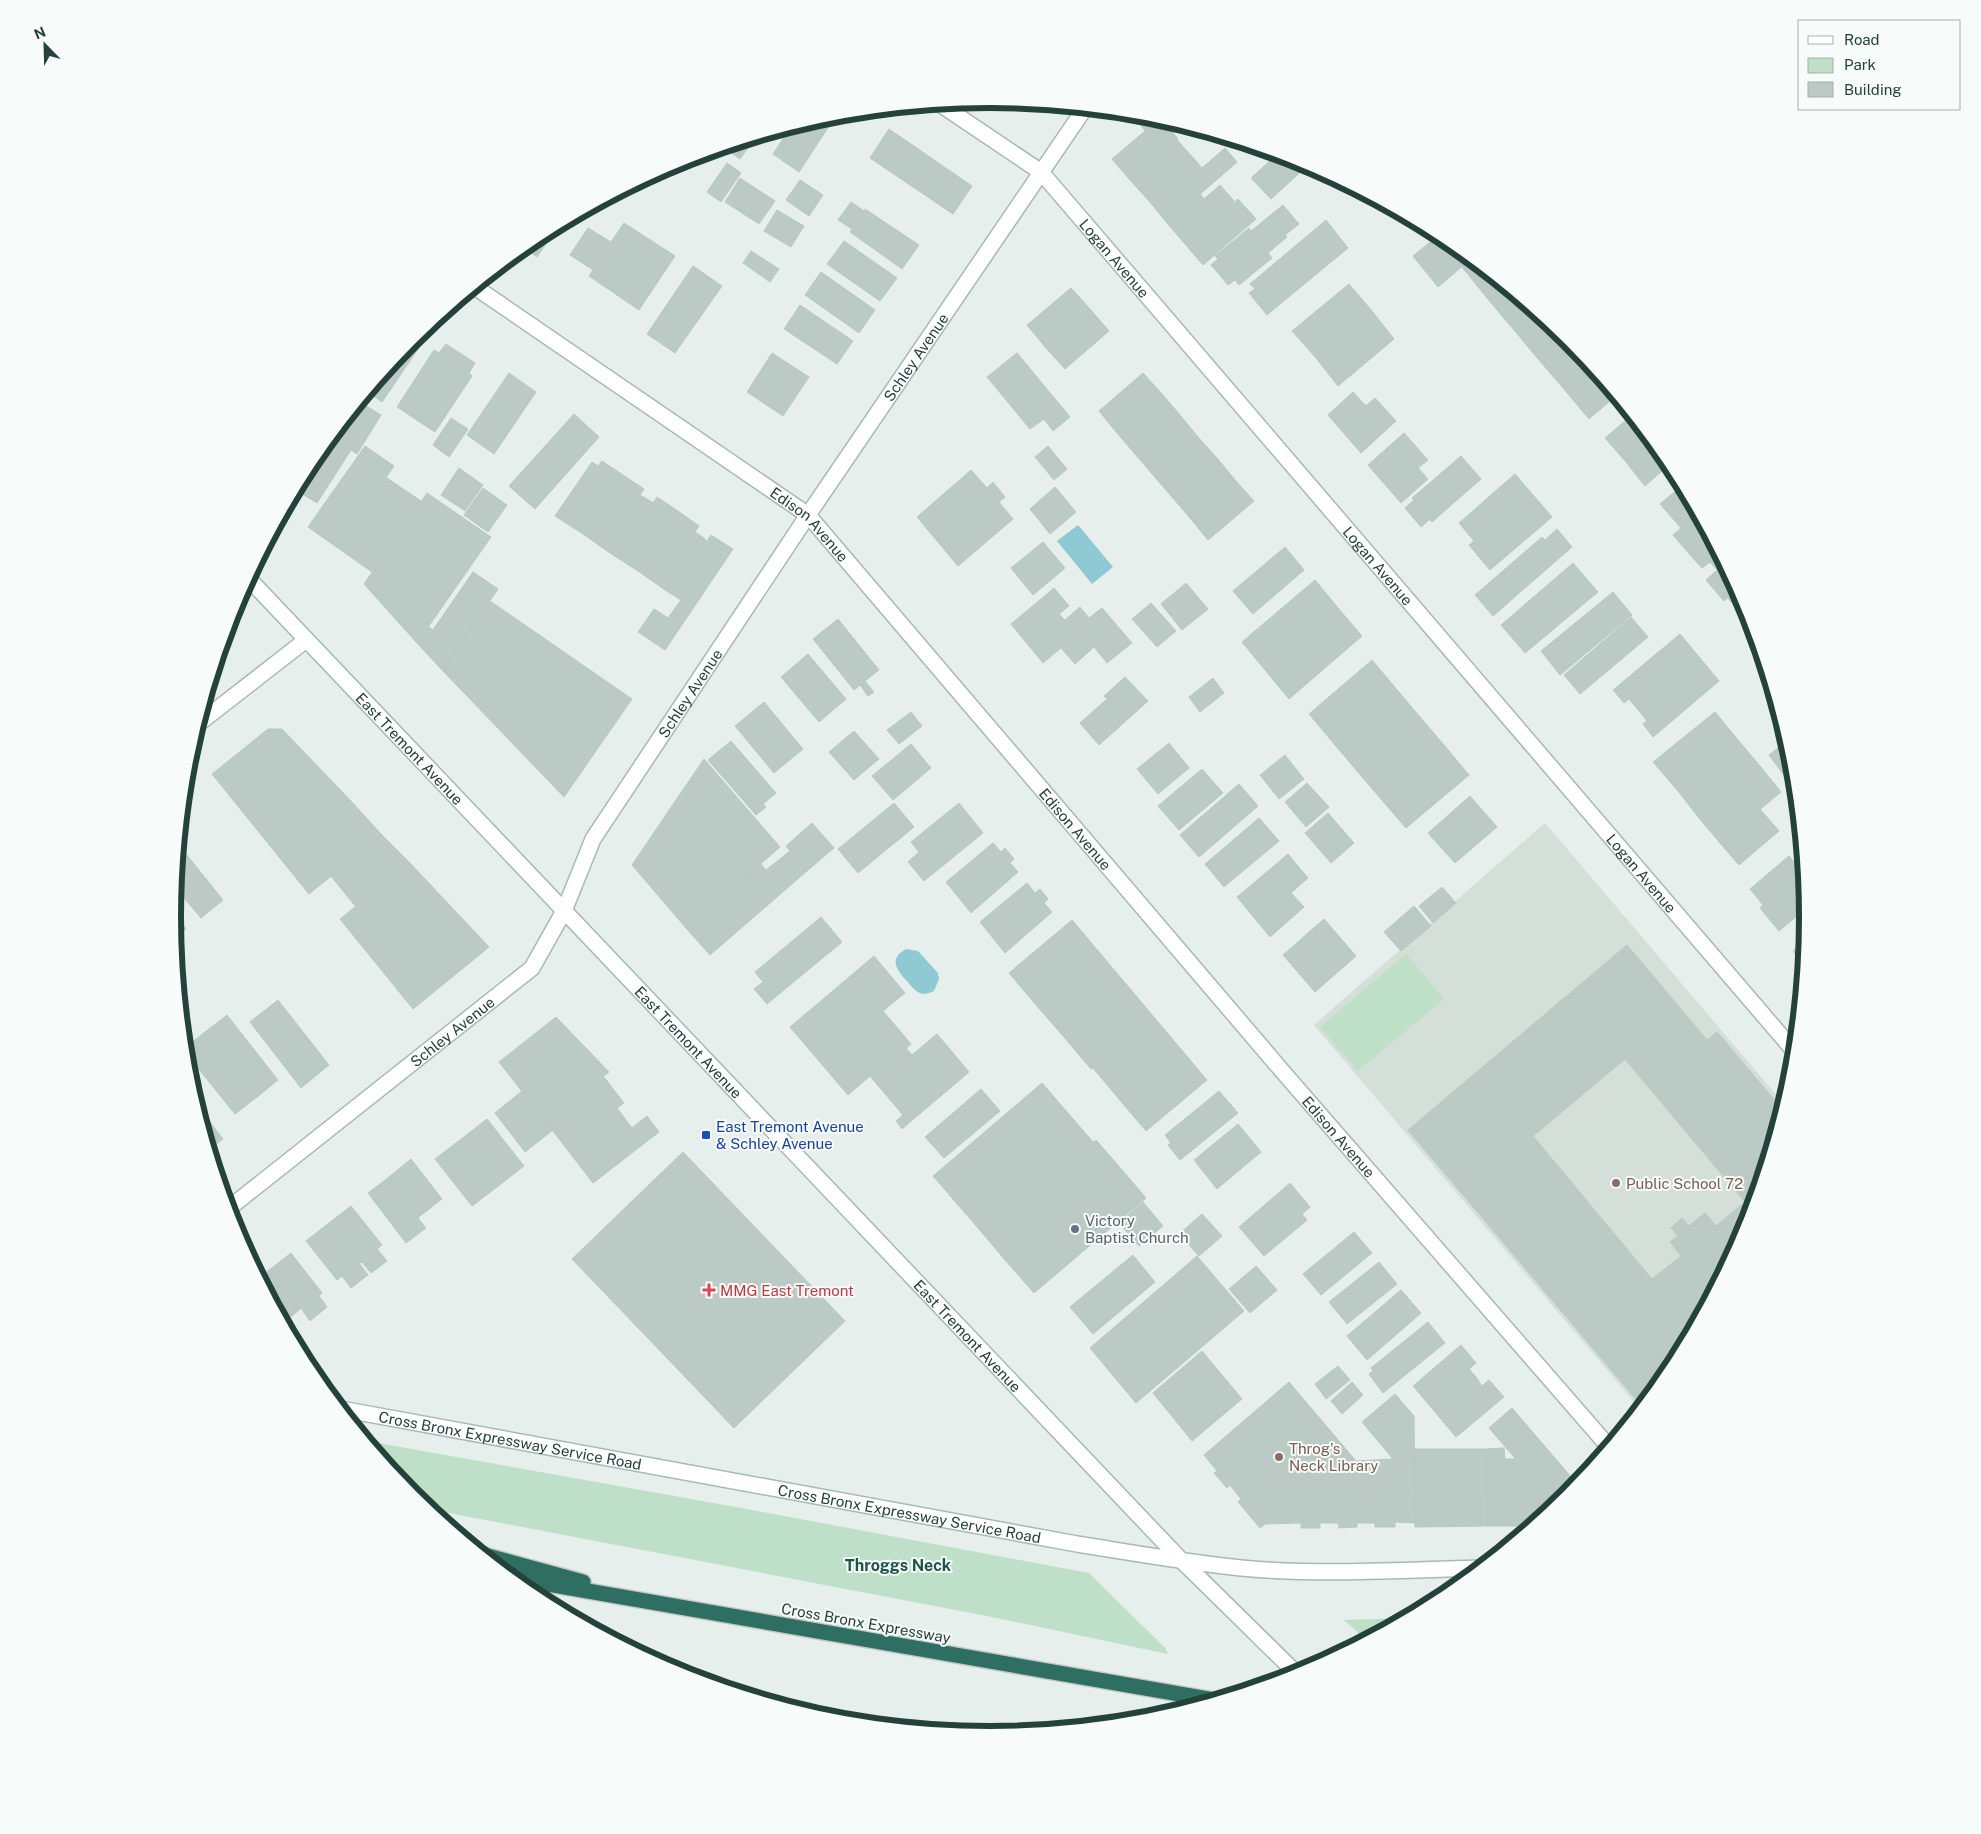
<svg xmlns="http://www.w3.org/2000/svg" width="1981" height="1834" viewBox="0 0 1981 1834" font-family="'Public Sans',sans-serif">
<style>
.built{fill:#d4dfda}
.green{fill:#bfe0c8}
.water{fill:#8ec9d4}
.building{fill:#bbcac4;stroke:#b8c9c2;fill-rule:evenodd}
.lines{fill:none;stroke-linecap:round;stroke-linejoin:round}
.street-casing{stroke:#a8b8b2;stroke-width:18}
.secondary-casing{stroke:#a4bbb3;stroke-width:18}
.highway-casing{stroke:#c2cac8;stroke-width:18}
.street{stroke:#fff;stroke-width:15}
.secondary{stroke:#fff;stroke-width:15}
.highway{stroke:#2f6f62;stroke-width:15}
.transit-dot{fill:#1a4fb4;stroke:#f7fbf9;stroke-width:2}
.education-dot{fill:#8d6e63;stroke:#f7fbf9;stroke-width:2}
.worship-dot{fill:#6b7280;stroke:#f7fbf9;stroke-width:2}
.health-dot{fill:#e0444e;stroke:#f7fbf9;stroke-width:2}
.labels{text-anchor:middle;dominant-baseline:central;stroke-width:4;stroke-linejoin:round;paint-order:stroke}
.street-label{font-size:15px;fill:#24423a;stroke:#f7fbf9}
.transit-label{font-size:15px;fill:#164399;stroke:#f7fbf9;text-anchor:start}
.education-label{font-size:15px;fill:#785e54;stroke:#f7fbf9;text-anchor:start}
.worship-label{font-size:15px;fill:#5b616d;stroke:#f7fbf9;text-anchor:start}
.health-label{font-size:15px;fill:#be3a42;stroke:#f7fbf9;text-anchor:start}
.neighbourhood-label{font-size:16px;font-weight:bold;fill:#1f5548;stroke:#f7fbf9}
.rim{fill:none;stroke:#24423a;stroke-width:6}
</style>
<rect width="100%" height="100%" fill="#e6efeb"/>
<path class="built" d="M1545 823 1785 1105 1746 1230 1671 1372 1640 1409 1314 1025Z"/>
<g class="green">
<path d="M1406 954 1444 999 1358 1071 1320 1027Z"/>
<path d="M367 1441 747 1509 1089 1573 1165 1648 1168 1654 987 1616 428 1509 412 1495Z"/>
<path d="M1406 1618 1366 1640 1344 1620Z"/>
</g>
<g class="water">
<path d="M1078 525 1113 567 1092 584 1057 541Z"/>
<path d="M906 949 918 951 938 973 939 979 934 991C931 992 927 994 923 994 916 993 911 986 907 981 897 970 888 959 906 949Z"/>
</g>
<g class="building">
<path d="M831 114H837L799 172 773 154 791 127Z"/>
<path d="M1151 115 1160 117 1178 139 1130 180 1112 159 1145 131 1140 124Z"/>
<path d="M889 129 972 186 953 214 870 158Z"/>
<path d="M755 138 740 159 723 147Z"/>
<path d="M1177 140 1196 161 1149 201 1130 180Z"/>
<path d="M1225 148 1237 162 1167 223 1149 201 1196 161 1202 168Z"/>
<path d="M1267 150 1304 161 1309 164 1293 179Z"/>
<path d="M1273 158 1293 179 1271 199 1251 178Z"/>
<path d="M727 163 741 173 721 202 707 192Z"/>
<path d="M740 178 775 201 759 224 725 202Z"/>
<path d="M800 180 823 195 809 216 786 200Z"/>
<path d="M1220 185 1234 201 1185 244 1167 223 1200 194 1204 199Z"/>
<path d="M1238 199 1256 219 1203 265 1185 244Z"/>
<path d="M851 202 864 211 865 209 919 245 902 269 850 232 852 229 838 220Z"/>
<path d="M1283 205 1299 224 1285 235 1287 237 1268 253 1272 258 1239 285 1235 280 1228 285 1211 265 1218 259 1215 256 1249 228 1251 231Z"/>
<path d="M777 210 804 226 791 247 764 231Z"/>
<path d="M1326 220 1348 248 1267 315 1249 293 1255 289 1250 284Z"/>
<path d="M624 223 675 256 639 310 589 276 593 270 570 255 588 228 611 242Z"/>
<path d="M559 225 537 257 523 247 536 236Z"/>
<path d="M1440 234 1472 258 1438 287 1413 256Z"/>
<path d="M844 241 897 278 880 301 827 264Z"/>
<path d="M751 251 779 269 770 282 743 263Z"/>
<path d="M1472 258 1494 277 1479 288 1462 267Z"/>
<path d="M693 266 722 286 675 353 647 334Z"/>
<path d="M821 272 875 310 859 333 805 295Z"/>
<path d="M1494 277 1516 294 1497 310 1479 288Z"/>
<path d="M1349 284 1372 311 1316 358 1292 331Z"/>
<path d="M1071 288 1090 309 1046 348 1027 325Z"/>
<path d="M1516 294 1537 312 1515 331 1497 310Z"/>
<path d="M800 305 853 341 837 364 784 329Z"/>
<path d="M1090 309 1109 331 1065 369 1046 348Z"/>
<path d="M1372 311 1394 339 1338 386 1316 358Z"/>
<path d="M1537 312 1559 331 1533 353 1515 331Z"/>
<path d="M429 325 433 327 382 402 368 392 412 338Z"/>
<path d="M1559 331 1579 350 1551 374 1533 353Z"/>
<path d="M446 344 475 363 469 373 472 376 435 432 397 407 434 350 439 353Z"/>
<path d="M1579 350 1597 372 1569 395 1551 374Z"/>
<path d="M772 353 809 377 783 416 747 392Z"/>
<path d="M1017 353 1070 417 1053 431 1044 419 1030 429 987 377Z"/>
<path d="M1597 372 1616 396 1589 419 1569 395Z"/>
<path d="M509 373 536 392 494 454 467 435Z"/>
<path d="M1143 373 1162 394 1117 433 1099 411Z"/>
<path d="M1353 392 1366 406 1375 398 1396 421 1361 453 1328 415Z"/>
<path d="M1162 394 1180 415 1135 454 1117 433Z"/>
<path d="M360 402 381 415 357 454 351 450 317 503 296 490 310 462Z"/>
<path d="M574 414 599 437 535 509 509 486Z"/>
<path d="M1180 415 1198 437 1153 475 1135 454Z"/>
<path d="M1632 415 1652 440 1626 462 1605 438Z"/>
<path d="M451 418 468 429 449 457 433 445Z"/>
<path d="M1404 433 1428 460 1418 468 1428 479 1401 503 1368 465Z"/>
<path d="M1198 437 1217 458 1172 497 1153 475Z"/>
<path d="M1652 440 1671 463 1645 486 1626 462Z"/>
<path d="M365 446 394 466 338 548 308 527Z"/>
<path d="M1048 446 1067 469 1054 480 1035 457Z"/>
<path d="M1461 456 1481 479 1432 522 1430 519 1421 527 1405 508 1414 500 1412 498Z"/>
<path d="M1217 458 1235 480 1190 518 1172 497Z"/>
<path d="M602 461 623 475 583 534 555 516 592 462 598 466Z"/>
<path d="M459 468 483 485 465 511 441 495Z"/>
<path d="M971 470 987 488 993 482 1005 497 999 502 1013 519 958 566 917 517Z"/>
<path d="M1515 474 1552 517 1490 570 1469 545 1474 541 1459 523Z"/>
<path d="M623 475 644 489 640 495 647 499 610 553 583 534Z"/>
<path d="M387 478 421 501 372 572 338 548Z"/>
<path d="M1235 480 1254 501 1208 540 1190 518Z"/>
<path d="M1683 485 1698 513 1681 528 1660 504Z"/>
<path d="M1055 487 1076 512 1050 534 1030 509Z"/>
<path d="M483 488 507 505 488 532 464 515Z"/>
<path d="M427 493 491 537 417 643 364 584Z"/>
<path d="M657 497 678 511 638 571 610 553 647 499 653 503Z"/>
<path d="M678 511 699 526 695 532 701 536 665 590 638 571Z"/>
<path d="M1698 513 1712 539 1691 556 1673 535Z"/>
<path d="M1557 529 1572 547 1493 616 1475 595 1542 537 1545 540Z"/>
<path d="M711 535 733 549 665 650 638 632 654 609 668 618 681 600 665 590 701 536 707 541Z"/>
<path d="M1712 539 1725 563 1717 570 1710 562 1702 568 1691 556Z"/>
<path d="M1043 542 1065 568 1033 595 1011 568Z"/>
<path d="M1285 547 1304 570 1253 614 1233 591Z"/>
<path d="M1573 563 1598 592 1525 653 1501 625Z"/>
<path d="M1725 563 1738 589 1724 601 1706 580Z"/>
<path d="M473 572 498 589 442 670 417 643 429 627 433 630Z"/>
<path d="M1315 580 1338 608 1265 670 1242 642Z"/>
<path d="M1186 583 1208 609 1182 630 1161 604Z"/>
<path d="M1054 588 1069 606 1059 614 1065 620 1080 607 1089 618 1102 608 1132 643 1107 663 1094 647 1075 664 1061 648 1043 663 1011 624Z"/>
<path d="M1738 589 1748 609 1741 614 1728 598Z"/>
<path d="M1613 592 1632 615 1560 675 1541 651Z"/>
<path d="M490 601 632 699 564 797 442 670Z"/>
<path d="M1151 603 1176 631 1157 647 1132 619Z"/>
<path d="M1338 608 1362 636 1289 699 1265 670Z"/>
<path d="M1631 617 1648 637 1580 694 1564 675Z"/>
<path d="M838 619 879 670 865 681 874 692 868 696 860 685 854 690 813 639Z"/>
<path d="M1680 634 1700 658 1639 711 1629 699 1624 703 1613 690Z"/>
<path d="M808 654 846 699 819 722 781 677Z"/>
<path d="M1700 658 1719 681 1653 737 1643 724 1647 721 1639 711Z"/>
<path d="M1372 660 1398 691 1335 745 1309 714Z"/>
<path d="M1125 677 1148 701 1099 745 1080 723 1107 699 1104 696Z"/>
<path d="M1213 678 1224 693 1200 712 1189 697Z"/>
<path d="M1398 691 1420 717 1357 771 1335 745Z"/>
<path d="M764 702 803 749 774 773 735 726Z"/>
<path d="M911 712 922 726 899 744 887 730Z"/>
<path d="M1715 712 1738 740 1678 791 1653 762Z"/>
<path d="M1420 717 1444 745 1381 799 1357 771Z"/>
<path d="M268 729H282L350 800 279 857 212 774Z"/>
<path d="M854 731 879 759 854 780 829 752Z"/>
<path d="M1738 740 1760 766 1699 818 1678 791Z"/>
<path d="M1788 740 1793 758 1795 777 1789 782 1769 755Z"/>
<path d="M731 741 776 793 763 804 766 807 756 815 708 760Z"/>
<path d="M1169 743 1189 768 1158 794 1137 769Z"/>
<path d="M911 744 931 768 893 800 872 776Z"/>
<path d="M1444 745 1469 775 1406 828 1381 799Z"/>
<path d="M1285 755 1304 779 1279 799 1260 775Z"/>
<path d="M704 759 780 847 746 877 678 797Z"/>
<path d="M1760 766 1781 792 1720 843 1699 818Z"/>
<path d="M1202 769 1223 793 1179 830 1158 806Z"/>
<path d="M1307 783 1329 807 1306 827 1285 802Z"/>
<path d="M1239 784 1258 806 1199 857 1180 835Z"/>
<path d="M1470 796 1497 827 1455 863 1428 833Z"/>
<path d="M678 797 746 877 686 928 632 865Z"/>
<path d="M350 800 382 835 309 894 279 857Z"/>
<path d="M894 803 914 827 858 873 838 849Z"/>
<path d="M959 803 983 833 924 881 908 862 919 852 911 842Z"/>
<path d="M1760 809 1779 831 1739 865 1720 843Z"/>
<path d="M1328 813 1354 843 1331 863 1305 833Z"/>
<path d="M1259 818 1279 841 1224 887 1205 864Z"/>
<path d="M812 823 834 848 807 871 786 846Z"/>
<path d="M382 835 410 863 356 907 331 876Z"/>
<path d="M993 843 1001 852 1005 848 1014 859 1010 863 1018 872 971 913 946 882Z"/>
<path d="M790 851 807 871 710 955 686 928 761 864 766 870Z"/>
<path d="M186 854 223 900 201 918 175 887 178 861Z"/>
<path d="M1288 854 1308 878 1291 893 1304 907 1270 937 1237 897Z"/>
<path d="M1789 856 1805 875 1808 907 1779 931 1760 908 1763 905 1750 889Z"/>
<path d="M410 863 489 947 413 1009 340 919Z"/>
<path d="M1027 883 1035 893 1040 889 1048 899 1044 903 1052 912 1005 953 980 922Z"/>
<path d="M1442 887 1456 903 1433 923 1419 906Z"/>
<path d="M1414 906 1431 926 1401 951 1384 932Z"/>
<path d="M173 912 186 929 174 938 172 917Z"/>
<path d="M821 917 842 942 767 1004 754 989 763 982 755 972Z"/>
<path d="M1324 919 1356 956 1315 992 1283 955Z"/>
<path d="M1072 920 1099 952 1036 1005 1009 973Z"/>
<path d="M1806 940 1804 964 1793 951Z"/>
<path d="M1627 945 1707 1040 1717 1032 1783 1110 1746 1230 1680 1354 1663 1369 1668 1375 1656 1390 1640 1404 1408 1130ZM1625 1059 1745 1202 1716 1226 1705 1213 1689 1226 1682 1218 1671 1228 1678 1236 1670 1242 1681 1256 1652 1279 1533 1136Z"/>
<path d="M1099 952 1126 984 1064 1037 1036 1005Z"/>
<path d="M874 956 905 993 883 1011 911 1044 906 1048 912 1055 937 1034 969 1072 902 1129 896 1121 903 1115 870 1076 848 1095 790 1027Z"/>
<path d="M1126 984 1153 1016 1091 1069 1064 1037Z"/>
<path d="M278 1000 329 1065 301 1088 250 1022Z"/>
<path d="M227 1015 278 1080 257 1097 205 1032Z"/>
<path d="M1153 1016 1180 1048 1119 1099 1092 1067Z"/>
<path d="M556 1017 609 1072 546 1122 499 1062Z"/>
<path d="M205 1032 257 1097 235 1114 185 1052V1048Z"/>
<path d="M1180 1048 1207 1080 1146 1131 1119 1099Z"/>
<path d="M604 1077 624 1103 617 1108 632 1128 647 1116 659 1132 593 1183 546 1122Z"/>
<path d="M1042 1083 1093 1142 984 1235 933 1176Z"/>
<path d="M981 1089 1000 1111 944 1158 925 1137Z"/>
<path d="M522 1091 553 1130 525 1152 495 1113Z"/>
<path d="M1219 1091 1238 1113 1180 1160 1168 1145 1171 1143 1165 1135Z"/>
<path d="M196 1104 223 1139 210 1149Z"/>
<path d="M487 1119 524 1166 497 1187 460 1140Z"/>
<path d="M1238 1124 1261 1152 1217 1189 1194 1160Z"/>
<path d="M460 1140 497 1187 472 1206 435 1159Z"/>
<path d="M1096 1140 1117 1164 1005 1260 984 1235Z"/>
<path d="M683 1152 845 1321 734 1428 572 1259Z"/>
<path d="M411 1159 442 1199 420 1216 389 1177Z"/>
<path d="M1117 1164 1146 1198 1034 1293 1005 1260Z"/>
<path d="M389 1177 420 1216 418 1218 426 1228 406 1243 368 1193Z"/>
<path d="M1290 1183 1310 1207 1302 1214 1307 1220 1264 1256 1239 1227Z"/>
<path d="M1143 1202 1163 1226 1139 1246 1119 1223Z"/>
<path d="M351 1206 382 1245 377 1249 387 1261 371 1273 362 1262 360 1263 329 1223Z"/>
<path d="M1202 1214 1222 1236 1199 1256 1179 1234Z"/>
<path d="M329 1223 368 1275 351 1288 342 1276 337 1280 306 1241Z"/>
<path d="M1354 1232 1372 1253 1321 1295 1303 1274Z"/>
<path d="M291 1253 322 1293 319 1296 327 1307 310 1321 301 1308 298 1311 268 1271Z"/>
<path d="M1133 1255 1155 1282 1093 1334 1070 1307Z"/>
<path d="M1197 1256 1244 1311 1136 1403 1090 1348Z"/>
<path d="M1379 1262 1397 1284 1347 1324 1329 1302Z"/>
<path d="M1256 1266 1277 1290 1250 1313 1229 1289Z"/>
<path d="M268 1271 298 1311 284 1322 260 1277Z"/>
<path d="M1401 1290 1421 1313 1367 1360 1347 1336Z"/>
<path d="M1428 1322 1445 1343 1383 1393 1369 1374 1373 1371 1371 1368Z"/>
<path d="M1461 1345 1476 1363 1469 1369 1476 1377 1435 1412 1413 1386Z"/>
<path d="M1202 1351 1242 1399 1192 1441 1153 1393Z"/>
<path d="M1338 1366 1350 1380 1326 1399 1315 1384Z"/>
<path d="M1476 1377 1482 1386 1489 1380 1504 1397 1456 1437 1435 1412Z"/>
<path d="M1289 1382 1356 1461 1393 1459 1362 1422 1395 1394 1414 1416 1415 1523 1395 1522V1527H1375V1523H1357V1527L1339 1528 1338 1523H1320V1528H1301V1523L1265 1524 1260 1528 1238 1502 1241 1499 1230 1485 1227 1488 1214 1473 1217 1471 1204 1455Z"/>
<path d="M1352 1382 1363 1395 1342 1414 1331 1401Z"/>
<path d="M1512 1408 1578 1485 1569 1496 1556 1506 1489 1428Z"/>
<path d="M1504 1448 1505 1459H1515L1556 1506 1532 1526H1487L1486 1449Z"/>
<path d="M1414 1449H1486L1487 1526 1415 1527Z"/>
</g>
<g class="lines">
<g class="street-casing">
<g id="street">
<path id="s1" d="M940 104 1041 172 1795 1052"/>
<path id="s2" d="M475 287 808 515 1283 1072 1609 1447"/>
<path d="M198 724 306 640"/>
<path id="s3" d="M228 1209 532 968 564 911 593 839 808 515 1085 108"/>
</g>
</g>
<g class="secondary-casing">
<g id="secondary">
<path id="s4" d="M248 578 1180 1559 1298 1675"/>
<path id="s5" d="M341 1409 1077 1544C1135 1553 1194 1564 1253 1569 1329 1575 1405 1570 1481 1568"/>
</g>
</g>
<g class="highway-casing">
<g id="highway">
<path d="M484 1555 583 1582"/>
<path d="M513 1578 1214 1700"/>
</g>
</g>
<use href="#street" class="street"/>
<use href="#secondary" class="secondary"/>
<use href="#highway" class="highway"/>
</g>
<rect class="transit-dot" x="701" y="1130" width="10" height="10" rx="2.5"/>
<g class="education-dot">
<circle cx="1616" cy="1183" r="5"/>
<circle cx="1279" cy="1457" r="5"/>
</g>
<circle class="worship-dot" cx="1075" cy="1229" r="5"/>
<path class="health-dot" d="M706.5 1282.5h5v5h5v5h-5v5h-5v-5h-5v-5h5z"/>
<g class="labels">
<g class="street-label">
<text stroke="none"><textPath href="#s1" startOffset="235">Logan Avenue</textPath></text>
<text stroke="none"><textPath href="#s3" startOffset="1111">Schley Avenue</textPath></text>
<text stroke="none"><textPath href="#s2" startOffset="411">Edison Avenue</textPath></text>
<text stroke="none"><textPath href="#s1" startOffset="640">Logan Avenue</textPath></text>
<text stroke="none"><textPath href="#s3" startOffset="706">Schley Avenue</textPath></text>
<text stroke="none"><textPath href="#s4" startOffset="235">East Tremont Avenue</textPath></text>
<text stroke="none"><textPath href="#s2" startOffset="816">Edison Avenue</textPath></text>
<text stroke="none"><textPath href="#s1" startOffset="1045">Logan Avenue</textPath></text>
<text stroke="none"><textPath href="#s3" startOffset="286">Schley Avenue</textPath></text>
<text stroke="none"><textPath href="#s4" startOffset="640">East Tremont Avenue</textPath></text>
<text stroke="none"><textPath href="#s2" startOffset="1221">Edison Avenue</textPath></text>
<text stroke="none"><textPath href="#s4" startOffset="1045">East Tremont Avenue</textPath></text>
<text stroke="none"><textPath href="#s5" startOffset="172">Cross Bronx Expressway Service Road</textPath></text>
<text stroke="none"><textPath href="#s5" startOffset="578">Cross Bronx Expressway Service Road</textPath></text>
<text transform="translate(866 1623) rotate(10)">Cross Bronx Expressway</text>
</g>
<g class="transit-label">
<text x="716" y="1126">East Tremont Avenue<tspan x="716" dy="17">&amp; Schley Avenue</tspan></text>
</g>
<g class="education-label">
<text x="1626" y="1183">Public School 72</text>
<text x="1289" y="1448">Throg's<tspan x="1289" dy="17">Neck Library</tspan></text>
</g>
<g class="worship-label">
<text x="1085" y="1220">Victory<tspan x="1085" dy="17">Baptist Church</tspan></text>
</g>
<g class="health-label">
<text x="720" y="1290">MMG East Tremont</text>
</g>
<g class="neighbourhood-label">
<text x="898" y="1565">Throggs Neck</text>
</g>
</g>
<path d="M0 0H1981V1834H0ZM181 917a809 809 0 1 1 1618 0a809 809 0 1 1-1618 0Z" fill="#f7fbf9" fill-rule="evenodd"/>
<path class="rim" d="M181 917a809 809 0 1 1 1618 0a809 809 0 1 1-1618 0Z"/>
<rect x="1798" y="20" width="162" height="90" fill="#f7fbf9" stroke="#a3b1ad"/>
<rect x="1808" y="36" width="25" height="8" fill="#ffffff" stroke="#a3b1ad"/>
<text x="1844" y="45" font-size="15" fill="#24423a">Road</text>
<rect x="1808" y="58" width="25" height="15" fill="#bfe0c8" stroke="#a3b1ad"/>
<text x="1844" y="70" font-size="15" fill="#24423a">Park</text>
<rect x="1808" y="82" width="25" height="15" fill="#bbcac4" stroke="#a3b1ad"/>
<text x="1844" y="95" font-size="15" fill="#24423a">Building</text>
<g transform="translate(45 45) rotate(337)" stroke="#f7fbf9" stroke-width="4" paint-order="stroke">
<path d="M0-4L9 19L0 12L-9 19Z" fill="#24423a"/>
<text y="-8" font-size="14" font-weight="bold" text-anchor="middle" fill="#24423a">N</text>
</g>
</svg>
